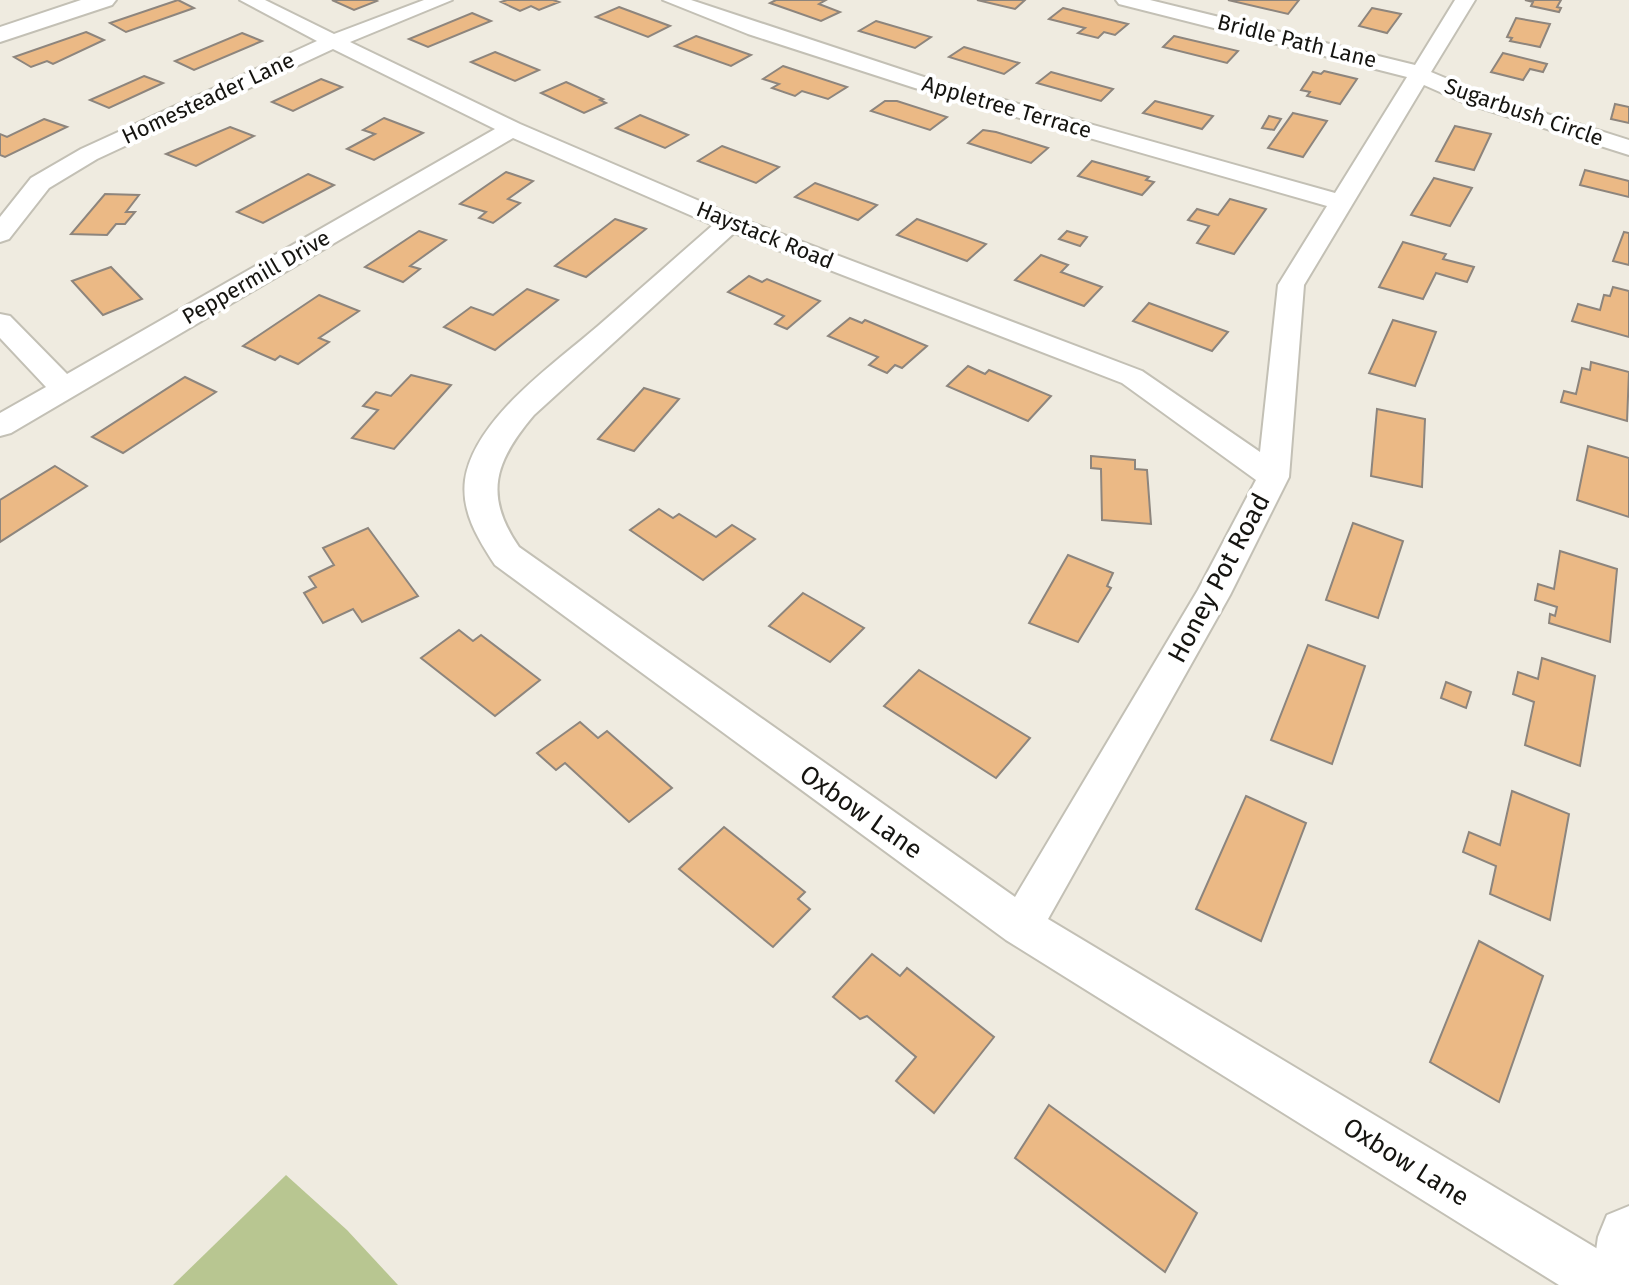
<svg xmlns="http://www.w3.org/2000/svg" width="1629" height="1285" viewBox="0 0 1629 1285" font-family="'Fira Sans',sans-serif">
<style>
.green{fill:#b8c691}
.building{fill:#ebb985;stroke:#8d857d;stroke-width:2}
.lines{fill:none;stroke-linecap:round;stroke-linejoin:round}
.street-casing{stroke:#c3c0b5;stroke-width:4}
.secondary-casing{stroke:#c3c0b5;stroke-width:4}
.street{fill:#fff;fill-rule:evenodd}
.secondary{fill:#fff;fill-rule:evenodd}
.labels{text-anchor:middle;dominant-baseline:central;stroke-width:8;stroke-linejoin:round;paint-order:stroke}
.far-street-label{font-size:22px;fill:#151410;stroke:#fff}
.street-label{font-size:26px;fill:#151410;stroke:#fff}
</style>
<rect width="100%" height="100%" fill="#efebe0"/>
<path class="green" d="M286 1175 347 1230 398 1285H173Z"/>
<g class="building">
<path d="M178 0 194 8 126 32 110 23Z"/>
<path d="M332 0H375L377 1 354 10Z"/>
<path d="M507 0H553L559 2 539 10 531 6 520 11 501 2Z"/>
<path d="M776 0H826L819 4 840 12 821 21 770 3Z"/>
<path d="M977 0H1025L1015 9Z"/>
<path d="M1228 0H1299L1288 14Z"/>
<path d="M1525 0H1561L1557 7 1561 8 1559 12 1531 6 1533 2Z"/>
<path d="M619 7 670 26 648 37 596 17Z"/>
<path d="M1063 8 1128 24 1115 35 1104 32 1098 38 1078 33 1085 28 1049 19Z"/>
<path d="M1372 8 1401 14 1387 33 1359 26Z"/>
<path d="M472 13 491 21 428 47 409 39Z"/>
<path d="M1516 18 1550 24 1540 47 1510 41 1512 38 1507 37Z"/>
<path d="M876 21 931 37 915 48 859 31Z"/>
<path d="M86 32 104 40 53 64 47 61 31 67 14 57Z"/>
<path d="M242 33 262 41 194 70 175 61Z"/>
<path d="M696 36 751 55 731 66 675 46Z"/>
<path d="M1174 36 1238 51 1227 63 1163 47Z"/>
<path d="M964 47 1019 63 1004 74 949 57Z"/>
<path d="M495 52 539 70 515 81 471 62Z"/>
<path d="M1503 53 1547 64 1543 72 1530 69 1523 80 1491 72Z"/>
<path d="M783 66 847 87 828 99 802 91 795 96 772 88 779 84 763 79Z"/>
<path d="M1324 71 1357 79 1340 104 1307 96 1310 92 1301 90 1313 72 1321 74Z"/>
<path d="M1051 72 1113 89 1101 101 1037 83Z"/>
<path d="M144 76 163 83 109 108 90 100Z"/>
<path d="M321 79 342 87 293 111 272 102Z"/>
<path d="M566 82 603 99 600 100 606 103 584 113 541 93Z"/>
<path d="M885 101H897L947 117 930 130 871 111Z"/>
<path d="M1155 101 1213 116 1202 129 1143 113Z"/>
<path d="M1615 104 1629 107V123L1611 119Z"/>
<path d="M1293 113 1327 121 1303 157 1268 148Z"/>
<path d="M640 115 688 135 665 148 616 128Z"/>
<path d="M1269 116 1281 119 1274 130 1262 128Z"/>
<path d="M384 118 423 133 374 160 347 149 375 134 363 130Z"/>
<path d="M44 119 67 127 5 157 0 155V134L7 137Z"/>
<path d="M1455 126 1491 134 1474 170 1436 161Z"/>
<path d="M230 127 254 136 196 166 166 154Z"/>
<path d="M983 130 996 132 1048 148 1031 163 968 143Z"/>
<path d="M722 146 779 167 756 183 698 161Z"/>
<path d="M1092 161 1149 177 1146 180 1154 182 1142 195 1078 176Z"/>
<path d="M1585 170 1629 181V197L1580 185Z"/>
<path d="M506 172 533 181 508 199 520 203 493 223 479 218 486 212 460 204Z"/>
<path d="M308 174 334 185 263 223 237 212Z"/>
<path d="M1434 178 1472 188 1450 226 1411 215Z"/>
<path d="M815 183 877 205 858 220 795 197Z"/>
<path d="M105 194 139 195 126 212H135L125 224H116L107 235 71 234Z"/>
<path d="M1230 199 1266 209 1234 254 1197 243 1209 226 1188 220 1197 209 1218 215Z"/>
<path d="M615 219 646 229 586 277 555 266Z"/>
<path d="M917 219 986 244 967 261 897 235Z"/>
<path d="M419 231 446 240 410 266 420 269 403 282 365 267Z"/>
<path d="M1067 231 1087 237 1080 246 1059 239Z"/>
<path d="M1624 232 1629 233V265L1613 261Z"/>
<path d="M1403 242 1446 254 1443 259 1474 267 1467 282 1436 273 1423 299 1379 287Z"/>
<path d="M1041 255 1068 265 1061 272 1102 287 1084 306 1015 280Z"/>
<path d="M111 267 142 299 103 315 72 281Z"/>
<path d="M749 276 762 282 767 279 820 301 787 329 775 324 784 316 728 292Z"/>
<path d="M1613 287 1629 291V337L1572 321 1578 304 1600 310 1604 295 1610 296Z"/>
<path d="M527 289 558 300 495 350 444 327 471 307 493 315Z"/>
<path d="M319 295 359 311 319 338 329 342 298 364 280 356 275 360 243 346Z"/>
<path d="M1149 303 1228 332 1212 351 1133 321Z"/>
<path d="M850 318 862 323 865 320 927 346 902 368 895 365 887 373 869 365 878 357 828 336Z"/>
<path d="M1393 320 1436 332 1415 386 1369 373Z"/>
<path d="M1591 362 1629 372 1627 421 1561 402 1564 391 1576 394 1582 368 1590 370Z"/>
<path d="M968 366 985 374 989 370 1051 396 1028 421 947 386Z"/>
<path d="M411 375 451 385 394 449 352 438 378 410 363 406 376 392 391 396Z"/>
<path d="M185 377 216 392 123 453 92 437Z"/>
<path d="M644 388 679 399 634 451 598 439Z"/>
<path d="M1377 409 1425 419 1422 487 1371 476Z"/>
<path d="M1588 446 1629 458V517L1577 500Z"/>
<path d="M1091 456 1135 460V469L1147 470 1151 524 1102 520 1101 469 1091 468Z"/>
<path d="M55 466 87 486 0 542V500Z"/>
<path d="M659 509 673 518 679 514 716 537 732 525 755 539 703 580 630 530Z"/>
<path d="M1353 523 1403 541 1378 618 1326 600Z"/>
<path d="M368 528 418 596 362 622 353 609 323 623 304 593 316 587 309 577 334 565 323 548Z"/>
<path d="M1560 551 1617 569 1610 642 1549 623 1550 614 1555 616 1557 607 1535 600 1538 584 1554 589Z"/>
<path d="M1068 555 1113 573 1107 586 1111 588 1078 642 1029 623Z"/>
<path d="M803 593 864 628 830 662 769 626Z"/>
<path d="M459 630 473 641 481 635 540 680 495 716 421 658Z"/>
<path d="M1308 645 1365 666 1332 764 1271 740Z"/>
<path d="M1542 658 1595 676 1580 766 1525 745 1534 702 1513 694 1518 672 1538 679Z"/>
<path d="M919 670 1030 738 996 778 884 706Z"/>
<path d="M1446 682 1471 692 1466 708 1441 698Z"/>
<path d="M580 722 598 738 607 731 672 788 629 822 565 763 556 770 537 753Z"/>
<path d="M1512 791 1569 814 1550 920 1490 894 1496 866 1463 852 1469 832 1500 845Z"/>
<path d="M1246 796 1306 823 1261 941 1196 909Z"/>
<path d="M724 827 805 892 798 899 810 909 773 947 679 869Z"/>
<path d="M1479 941 1543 976 1499 1102 1430 1062Z"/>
<path d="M872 954 900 976 907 968 994 1037 934 1113 896 1081 916 1057 867 1016 860 1019 833 997Z"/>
<path d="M1049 1105 1197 1213 1165 1272 1015 1158Z"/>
</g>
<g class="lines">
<g class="street-casing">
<path id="street" d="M240 0H265L334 34 424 0H452L350 42 520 124 739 218 1142 371 1260 452 1278 285 1327 206 915 88 748 34 663 0H691L930 79 1335 193 1407 77 1119 4 1116 0H1150L1415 65 1455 0H1475L1431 72 1481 93 1629 140V155L1465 103 1424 85 1304 285 1289 477 1230 595 1048 919 1626 1266 1629 1285H1559L1006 940 495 565C478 539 461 512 465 480 474 419 554 364 598 326 637 292 675 258 713 225L513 138 11 433 0 436V413L46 387 0 338V314L10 316 67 374 495 129 333 49 97 159 49 188 9 239 0 242V217L31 178 81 149 317 41ZM734 233 1122 383 1256 480 1198 590 1015 897 519 547C483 495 495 461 534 415Z"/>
</g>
<g class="secondary-casing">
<g id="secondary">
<path d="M81 0H116L112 5 0 42V27Z"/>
<path d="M1629 1206V1285H1591L1598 1237 1607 1215Z"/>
</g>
</g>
<use href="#street" class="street"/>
<use href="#secondary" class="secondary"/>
</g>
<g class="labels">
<g class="far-street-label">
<text transform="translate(1297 41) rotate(14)">Bridle Path Lane</text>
<text transform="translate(208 98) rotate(-25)">Homesteader Lane</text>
<text transform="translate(1007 107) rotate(16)">Appletree Terrace</text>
<text transform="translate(1524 112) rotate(19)">Sugarbush Circle</text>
<text transform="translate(765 235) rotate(22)">Haystack Road</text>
<text transform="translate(256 277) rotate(-30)">Peppermill Drive</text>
</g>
<g class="street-label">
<text transform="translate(1219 578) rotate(-62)">Honey Pot Road</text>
<text transform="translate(861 812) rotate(35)">Oxbow Lane</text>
<text transform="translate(1406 1162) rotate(32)">Oxbow Lane</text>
</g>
</g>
</svg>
